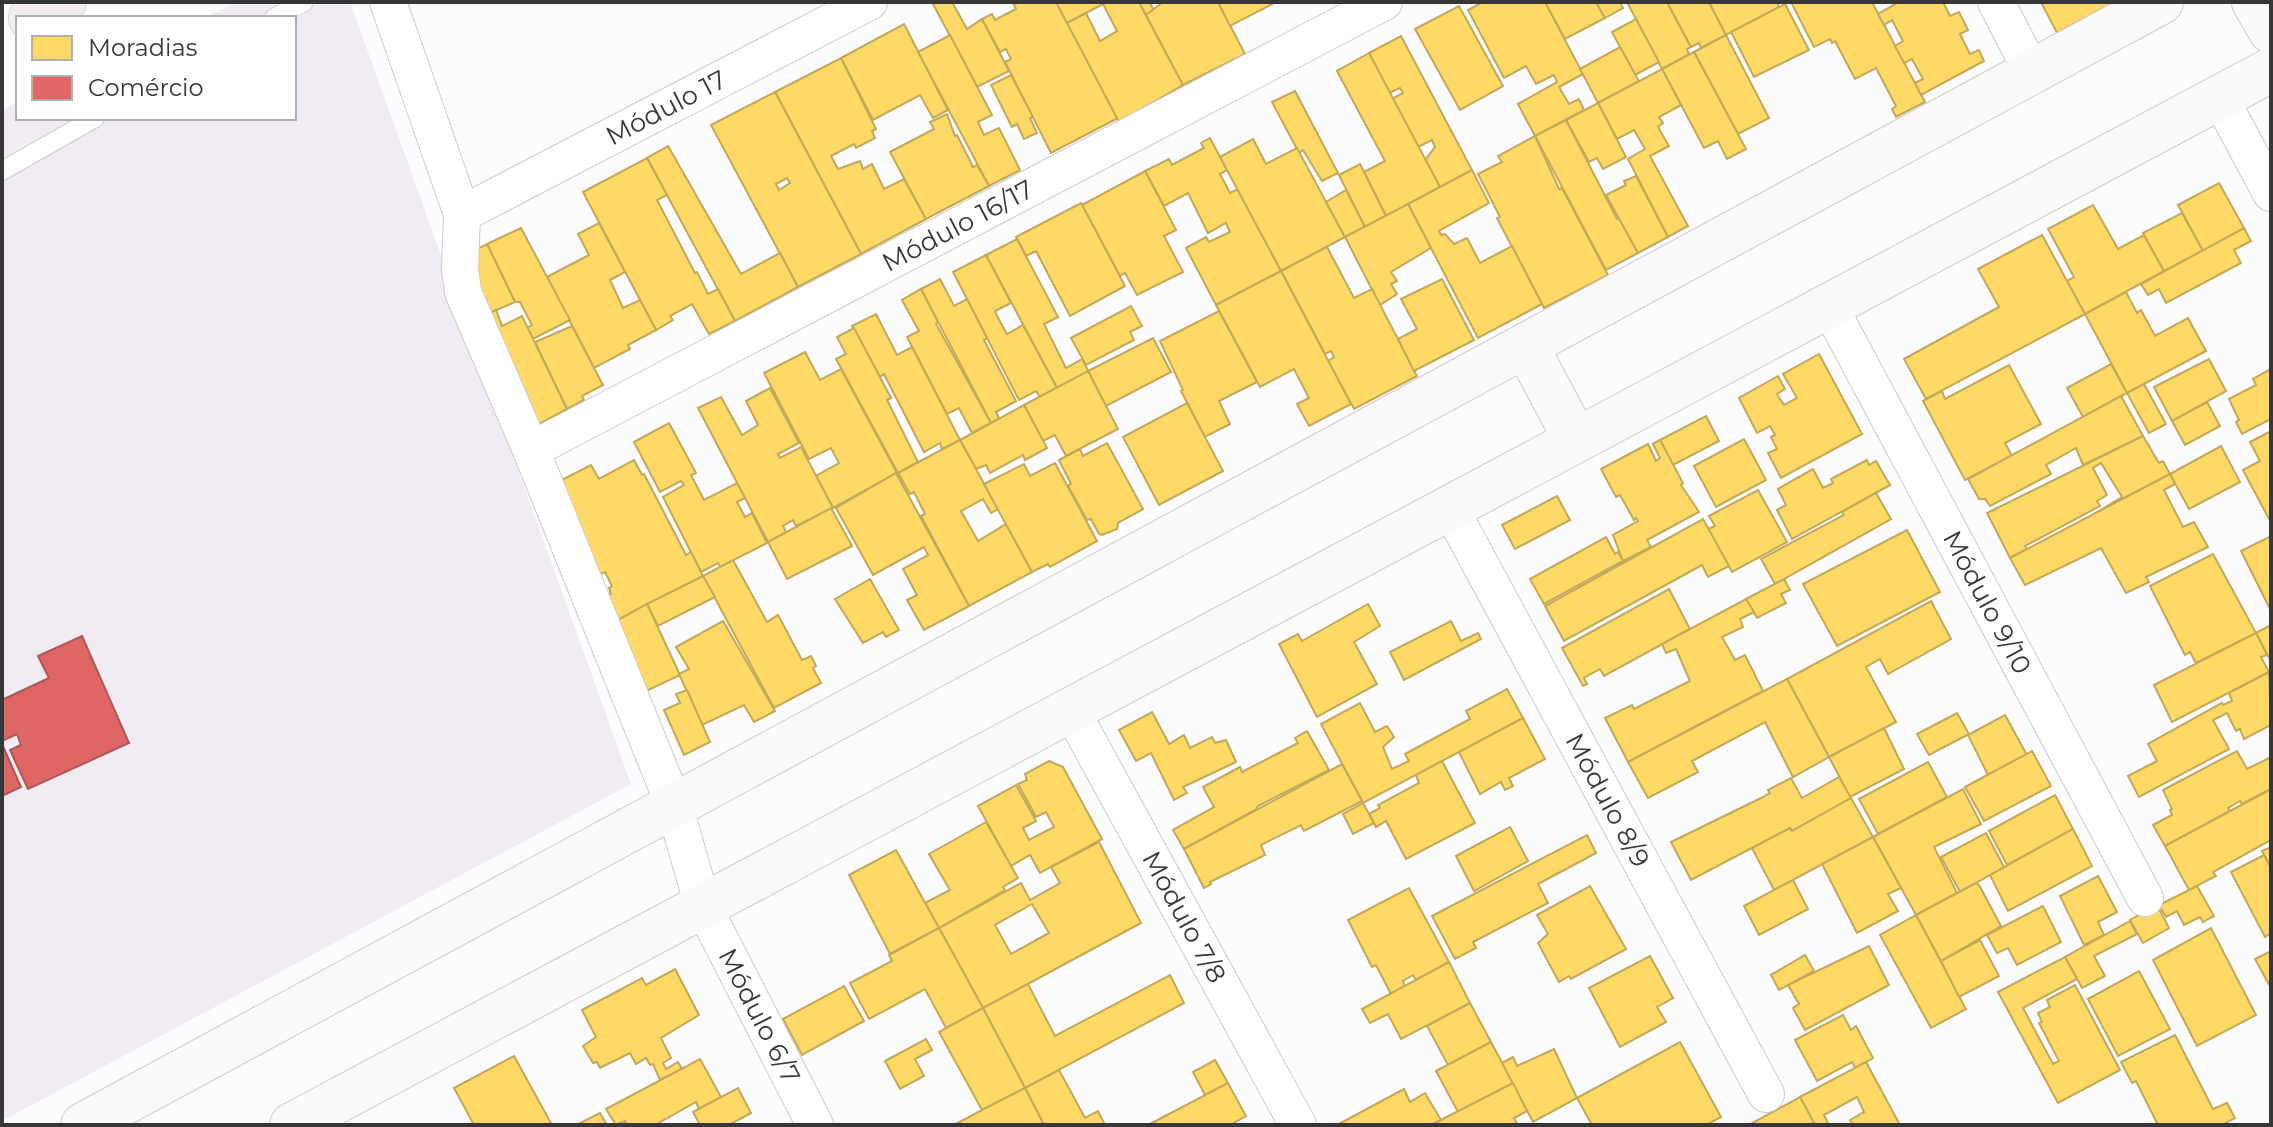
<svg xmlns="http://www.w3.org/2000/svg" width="2273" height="1127" viewBox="0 0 2273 1127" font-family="Montserrat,sans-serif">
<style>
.built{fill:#f1ecf3}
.homes{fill:#ffd966;stroke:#c3a858;stroke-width:2;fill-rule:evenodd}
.shops{fill:#e06666;stroke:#ad5858;stroke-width:2}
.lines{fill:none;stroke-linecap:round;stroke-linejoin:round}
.lane-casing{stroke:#cccbcd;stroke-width:20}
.street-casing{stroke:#cccbcd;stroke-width:38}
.secondary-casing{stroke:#cccbcd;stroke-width:46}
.highway-casing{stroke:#d6d5d6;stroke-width:46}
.lane{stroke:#fffeff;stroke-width:18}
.street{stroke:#fffeff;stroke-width:36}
.secondary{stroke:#fbf9fa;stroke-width:44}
.highway{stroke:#f4eded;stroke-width:44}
.labels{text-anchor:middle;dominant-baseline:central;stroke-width:8;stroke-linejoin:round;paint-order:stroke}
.street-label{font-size:26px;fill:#373638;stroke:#fff}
</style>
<rect width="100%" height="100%" fill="#fcfbfd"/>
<path class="built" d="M238 2H350L631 784 2 1121V110L18 102V118H294V18H203Z"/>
<g class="homes">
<path d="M937 2H952L967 29 982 19 1009 71 977 87 933 4Z"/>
<path d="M1019 2H1056L1118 118 1051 153 1005 62 1011 59 1006 49 1000 52 982 19 992 14 995 20 1016 9 1014 5Z"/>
<path d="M1056 2H1107L1067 23Z"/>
<path d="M1107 2H1139L1183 85 1119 122 1067 23 1086 13 1100 41 1117 31 1103 4Z"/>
<path d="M1139 2H1149L1154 10 1146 15Z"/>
<path d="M1163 2H1218L1245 54 1183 85 1146 15Z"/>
<path d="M1218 2H1276L1230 26Z"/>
<path d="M1483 2H1545L1583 74 1559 87 1569 104 1579 99 1584 110 1535 136 1518 104 1557 82 1554 75 1536 84 1526 66 1504 78 1468 10Z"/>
<path d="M1545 2H1596L1605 18 1565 39Z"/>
<path d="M1596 2H1620L1623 8 1605 18Z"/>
<path d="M1627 2H1667L1691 47 1687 49 1689 54 1662 69Z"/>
<path d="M1667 2H1709L1726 35 1701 48 1699 43 1691 47Z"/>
<path d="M1709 2H1777L1779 7 1726 35Z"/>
<path d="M1791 2H1872L1925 102 1896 117 1892 109 1896 106 1876 68 1855 79 1835 41 1832 43 1830 39 1814 47Z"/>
<path d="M1899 2H1943L1950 16 1959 12 1968 30 1960 34 1970 54 1979 50 1984 61 1921 95 1915 83 1923 79 1912 59 1904 63 1895 46 1903 41 1892 20 1884 25 1878 14Z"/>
<path d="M2041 2H2115L2057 33Z"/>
<path d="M1785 4 1809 50 1754 77 1731 32Z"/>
<path d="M1459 6 1503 86 1460 110 1415 29Z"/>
<path d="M1636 19 1659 62 1635 75 1612 32Z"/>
<path d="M904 24 948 110 933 118 920 95 873 120 841 58Z"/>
<path d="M950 35 992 115 978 122 984 135 999 128 1020 170 989 186 918 52Z"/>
<path d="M1726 35 1769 118 1738 134 1694 52Z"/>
<path d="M1401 36 1472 170 1440 187 1425 160 1435 147 1432 140 1418 147 1392 99 1403 93 1400 88 1389 93 1369 53Z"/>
<path d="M1620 47 1639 81 1598 103 1580 69Z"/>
<path d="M1694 52 1746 149 1727 159 1718 141 1704 148 1662 69Z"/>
<path d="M1369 53 1440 187 1386 216 1364 172 1385 161 1337 71Z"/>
<path d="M841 58 876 129 872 131 875 138 856 148 854 144 831 156 838 169 860 161 863 169 872 164 884 189 904 179 926 219 861 254 775 92Z"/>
<path d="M1662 69 1681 105 1659 117 1663 123 1658 127 1669 146 1650 156 1688 226 1668 237 1628 159 1645 149 1634 130 1617 139 1598 103Z"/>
<path d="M1011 75 1033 117 1030 118 1037 133 1024 139 1017 124 1012 127 991 85Z"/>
<path d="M1295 91 1338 173 1322 181 1303 150 1299 153 1272 102Z"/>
<path d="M775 92 861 254 798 287 711 125ZM787 178 790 183 779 190 776 184Z"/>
<path d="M1598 103 1626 157 1603 169 1597 158 1589 162 1566 120Z"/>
<path d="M947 114 955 136 957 135 973 167 977 165 989 186 926 219 890 152 934 129 930 122Z"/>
<path d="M1566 120 1617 219 1619 218 1638 253 1606 270 1535 136Z"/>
<path d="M1535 136 1559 189 1562 188 1608 275 1544 308 1497 218 1500 217 1478 174 1502 162 1498 156Z"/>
<path d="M1210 138 1227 170 1220 174 1230 193 1238 189 1281 271 1216 305 1186 248 1206 237 1209 242 1230 232 1226 223 1208 233 1188 193 1164 206 1145 171 1169 159 1172 165 1204 148 1201 143Z"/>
<path d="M1253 139 1266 164 1297 148 1345 237 1281 271 1220 157Z"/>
<path d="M668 146 741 274 780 253 798 287 735 321 647 158Z"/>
<path d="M647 158 667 195 657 200 695 273 697 272 708 294 718 289 735 321 709 334 692 304 670 316 673 320 656 330 583 192Z"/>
<path d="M1360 164 1386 216 1365 227 1339 175Z"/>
<path d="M1472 170 1489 203 1439 231 1441 235 1445 234 1454 244 1467 238 1480 263 1512 246 1542 304 1478 338 1408 204Z"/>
<path d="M1145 171 1176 230 1164 236 1183 272 1137 295 1125 273 1120 276 1082 205Z"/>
<path d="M1636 176 1668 237 1638 253 1606 195 1626 185 1624 181Z"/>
<path d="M2219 183 2244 228 2203 251 2178 205Z"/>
<path d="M1346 190 1365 227 1345 237 1326 202Z"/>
<path d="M1081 203 1125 286 1070 316 1036 251 1026 256 1016 237Z"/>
<path d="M1408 204 1431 248 1391 272 1397 281 1391 284 1397 294 1380 305 1345 237Z"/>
<path d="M2093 205 2118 249 2144 235 2164 271 2085 314 2067 281 2074 277 2048 229Z"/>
<path d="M2182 213 2203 251 2164 271 2143 233Z"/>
<path d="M599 223 625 272 610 280 623 308 640 300 656 330 628 345 630 349 594 368 547 277 589 255 578 234Z"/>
<path d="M521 228 570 320 533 339 527 328 532 325 520 302H515L487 244Z"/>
<path d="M2244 228 2251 241 2234 250 2241 263 2166 303 2159 289 2148 295 2141 284Z"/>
<path d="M2042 235 2085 314 1926 399 1904 359 1999 307 1978 269Z"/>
<path d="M1017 239 1058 317 1044 324 1066 368 1082 359 1089 372 1057 388 986 255Z"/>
<path d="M487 244 515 302 481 317 477 249Z"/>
<path d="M1327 247 1354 298 1372 289 1417 376 1354 409 1328 361 1334 357 1331 351 1325 354 1281 271Z"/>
<path d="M986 255 1011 303 995 311 997 316 1007 334 1023 325 1057 388 1040 397 1036 391 1019 400 953 272Z"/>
<path d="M1281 271 1351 404 1309 426 1297 404 1309 398 1294 369 1260 387 1216 305Z"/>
<path d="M940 279 954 306 967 299 987 338 984 340 1016 401 996 412 999 418 991 423 921 289Z"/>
<path d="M1442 279 1474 340 1414 371 1398 339 1417 329 1401 299Z"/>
<path d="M921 289 938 322 936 324 991 423 972 433 959 408 947 414 907 337 919 331 902 300Z"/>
<path d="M2126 292 2137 313 2141 310 2155 336 2188 318 2206 351 2127 393 2085 314Z"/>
<path d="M1131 306 1142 326 1130 332 1134 340 1086 365 1071 338Z"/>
<path d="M496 310 502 326 522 316 567 409 530 429 483 316Z"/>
<path d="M1219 311 1257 382 1219 401 1230 424 1205 437 1181 391 1183 390 1160 341Z"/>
<path d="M876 314 897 355 912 347 960 440 942 449 940 443 924 452 884 374 880 377 852 326Z"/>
<path d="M572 326 603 385 582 396 584 400 567 409 535 342Z"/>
<path d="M854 328 891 398 887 400 918 462 898 473 836 359 846 354 837 337Z"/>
<path d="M1153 338 1171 372 1106 406 1088 371Z"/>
<path d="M805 352 820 380 841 369 897 473 833 508 816 476 839 463 831 448 809 459 764 373Z"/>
<path d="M1819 354 1862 434 1781 478 1768 453 1777 449 1771 437 1775 435 1770 426 1757 433 1739 398 1778 376 1785 389 1777 394 1784 405 1797 398 1783 374Z"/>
<path d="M2209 359 2226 391 2172 421 2154 387Z"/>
<path d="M2111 364 2127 393 2083 417 2067 388Z"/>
<path d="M2009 365 2041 424 2005 443 2012 456 1965 480 1923 401 1942 391 1945 399Z"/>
<path d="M2271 369V419L2242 434 2236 422 2239 420 2229 399 2256 385 2253 379Z"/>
<path d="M1088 371 1118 429 1066 456 1055 435 1043 441 1024 405Z"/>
<path d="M2144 384 2166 424 2149 433 2127 393Z"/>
<path d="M770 388 799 443 778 454 780 458 801 447 833 508 796 526 793 520 783 526 786 532 768 542 698 408 721 397 742 435 758 425 746 401Z"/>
<path d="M2121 396 2143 436 2083 465 2076 448 2046 465 2051 474 1990 506 1985 499H1979L1968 479Z"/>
<path d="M2207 402 2220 426 2185 445 2172 421Z"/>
<path d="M1187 403 1223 471 1159 505 1123 437Z"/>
<path d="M1024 405 1047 448 1025 460 1023 455 990 473 986 465 976 469 960 440Z"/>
<path d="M1706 416 1719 441 1673 465 1660 440Z"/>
<path d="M669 423 696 473 691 475 704 500 737 483 745 498 737 502 745 517 752 513 767 543 720 567 718 563 701 572 663 497 684 485 681 481 660 492 634 442Z"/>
<path d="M2271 431V518L2269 519 2243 470 2260 461 2250 442Z"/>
<path d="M2143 436 2159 463 2163 461 2170 474 2094 514 2122 497 2101 463 2093 468 2107 495 2097 501 2100 506 2025 546 2027 549 2010 558 1987 513Z"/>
<path d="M1744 439 1766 480 1716 507 1694 466Z"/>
<path d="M960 440 998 509 991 513 983 499 961 511 978 541 1006 524 1032 572 969 606 921 516 925 514 914 492 910 494 898 473Z"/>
<path d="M1660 440 1683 483 1681 485 1699 512 1647 540 1651 547 1623 561 1613 535 1638 521 1636 518 1634 520 1620 495 1616 497 1601 469 1648 444 1656 461 1660 458 1653 444Z"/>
<path d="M1107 443 1143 509 1118 523 1117 529 1102 535 1099 534 1091 519 1087 520 1068 486 1071 484 1059 460 1080 449 1083 456Z"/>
<path d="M2221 446 2240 482 2189 509 2170 474Z"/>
<path d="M634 460 642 475 644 474 686 555 691 552 703 576 610 624 600 599 611 594 609 588 612 586 605 572 599 575 552 485 591 465 599 479Z"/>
<path d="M1867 460 1869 465 1876 461 1890 485 1792 539 1777 510 1786 505 1778 489 1813 469 1823 488 1833 483 1831 479Z"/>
<path d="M1055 463 1097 541 1050 567 1048 564 1032 572 984 484 1024 464 1030 476Z"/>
<path d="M896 473 969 606 924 630 907 600 917 595 903 569 928 555 924 547 873 575 836 508Z"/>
<path d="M2170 474 2175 484 2164 490 2183 527 2194 522 2208 547 2146 577 2149 582 2126 593 2101 548 2025 585 2010 558Z"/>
<path d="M1758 490 1787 542 1732 572 1708 529 1715 526 1709 516Z"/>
<path d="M1876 493 1891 519 1775 584 1761 559 1844 515 1842 512Z"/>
<path d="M1557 496 1570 520 1515 549 1502 525Z"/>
<path d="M831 508 852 546 787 579 768 542Z"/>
<path d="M1703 519 1729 566 1708 577 1702 565 1564 641 1545 606Z"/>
<path d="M1907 530 1940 592 1837 646 1803 584Z"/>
<path d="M2271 536V611L2241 551Z"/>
<path d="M1606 537 1615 554 1618 552 1623 561 1544 604 1530 579Z"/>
<path d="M2213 554 2256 633 2196 663 2190 652 2185 655 2150 586Z"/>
<path d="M733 560 767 622 778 615 802 660 811 656 816 666 813 668 821 683 774 708 703 576Z"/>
<path d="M703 576 715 597 658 626 647 604Z"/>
<path d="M870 579 899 630 886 637 883 632 863 643 835 599Z"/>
<path d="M1784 579 1790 590 1781 594 1786 603 1757 618 1746 599Z"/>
<path d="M1669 589 1690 629 1604 676 1600 669 1584 678 1587 684 1583 686 1562 648Z"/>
<path d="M1746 599 1754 612 1740 619 1743 627 1722 637 1735 660 1745 655 1763 691 1628 762 1605 718 1632 705 1634 709 1690 681 1676 649 1666 653 1662 644Z"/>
<path d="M1931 601 1951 639 1888 674 1880 659 1866 667 1896 722 1829 757 1787 679Z"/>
<path d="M647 604 680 675 640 694 611 624Z"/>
<path d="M1368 604 1380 626 1354 642 1377 684 1317 717 1279 644 1298 634 1302 641Z"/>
<path d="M723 621 775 711 754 722 744 705 702 725 679 674 689 669 676 647Z"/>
<path d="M1451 621 1461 641 1478 633 1481 639 1404 680 1390 652Z"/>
<path d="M2271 625V662L2256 633Z"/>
<path d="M2256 633 2267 655 2261 657 2269 672 2172 722 2154 685Z"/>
<path d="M2269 672 2271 725 2244 739 2240 729 2236 731 2227 713 2213 720 2229 749 2139 797 2128 776 2157 761 2148 744 2222 703 2223 705 2232 701 2229 693Z"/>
<path d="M1787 679 1829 757 1793 777 1765 722 1692 761 1698 772 1648 798 1628 762Z"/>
<path d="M1507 689 1523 718 1363 803 1321 724 1360 703 1375 732 1387 726 1394 737 1383 747 1392 769 1409 761 1405 754 1470 719 1466 711Z"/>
<path d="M687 690 710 742 684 755 664 710 680 703 676 694Z"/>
<path d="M1152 712 1169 744 1184 735 1190 748 1212 737 1215 743 1226 740 1236 762 1183 787 1187 793 1174 800 1151 753 1136 761 1119 730Z"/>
<path d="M1957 713 1969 734 1929 755 1917 734Z"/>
<path d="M2005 715 2027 755 1988 775 1968 735Z"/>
<path d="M1523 718 1545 759 1509 778 1513 786 1505 790 1501 782 1480 794 1459 752Z"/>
<path d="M1884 728 1904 769 1850 797 1829 757Z"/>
<path d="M1307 731 1329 770 1258 806 1255 810 1184 849 1173 830 1214 807 1203 787 1240 767 1242 772 1298 743 1295 738Z"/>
<path d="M2032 751 2051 786 1984 821 1965 787Z"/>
<path d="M2237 751 2247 769 2271 757V789L2242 804 2240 801 2228 808 2230 811 2165 846 2153 825 2172 815 2170 810 2172 809 2163 790Z"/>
<path d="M1049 761 1063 767 1102 839 1040 873 1030 855 1011 866 978 806 1016 785 1036 821 1023 828 1029 840 1054 827 1046 812 1036 817 1018 784 1027 780 1025 774Z"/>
<path d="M1442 761 1475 823 1406 859 1386 821 1376 827 1369 814 1380 808 1378 805 1419 783 1416 775Z"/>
<path d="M1928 762 1947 797 1878 834 1859 799Z"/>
<path d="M1342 764 1362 801 1304 831 1301 825 1261 845 1265 855 1210 882 1211 884 1204 888 1184 849Z"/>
<path d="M1839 777 1851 798 1792 831 1790 828 1691 880 1671 842 1761 798 1770 793 1768 790 1791 778 1802 798Z"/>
<path d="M1963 789 1981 824 1934 847 1957 893 1916 915 1873 837Z"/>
<path d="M2271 789V840L2213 872 2216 876 2189 890 2165 846Z"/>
<path d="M2055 795 2073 829 2007 865 1989 831Z"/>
<path d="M1851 798 1873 837 1774 890 1752 848 1790 828 1792 831Z"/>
<path d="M1363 803 1374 823 1353 834 1343 814Z"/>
<path d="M986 822 1018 878 1003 887 1005 890 939 928 925 903 950 890 929 854Z"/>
<path d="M1510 827 1528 861 1474 891 1456 856Z"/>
<path d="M2073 829 2092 866 2008 911 1990 875Z"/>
<path d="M1986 833 2004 867 1960 892 1941 857Z"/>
<path d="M1587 835 1596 853 1538 884 1548 903 1473 942 1476 948 1455 959 1432 916Z"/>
<path d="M1873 837 1901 888 1888 894 1898 911 1857 933 1822 864Z"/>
<path d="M1099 842 1141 923 983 1008 939 928 1021 883 1030 900 1060 883 1051 867ZM1032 904 1049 933 1011 954 995 925Z"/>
<path d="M2271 847V868L2262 851Z"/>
<path d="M896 850 939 928 890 954 849 875Z"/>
<path d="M2264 855 2271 868V933L2265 937 2231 872Z"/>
<path d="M2098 876 2117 912 2098 922 2104 935 2084 945 2060 896Z"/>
<path d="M1793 880 1808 909 1759 935 1744 906Z"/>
<path d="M1976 883 1979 885 2001 926 1941 961 1916 915Z"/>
<path d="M1590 886 1626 949 1571 979 1569 976 1559 982 1538 943 1548 934 1537 915Z"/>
<path d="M2197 886 2214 916 2203 922 2200 917 2184 925 2177 911 2166 917 2159 905Z"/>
<path d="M1409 888 1449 962 1416 980 1413 975 1403 981 1405 986 1391 994 1376 965 1372 967 1348 920Z"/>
<path d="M2157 905 2169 928 2143 943 2130 920Z"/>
<path d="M2043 906 2061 942 2017 965 2008 948 1997 953 1987 935Z"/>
<path d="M1916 915 1966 1009 1931 1028 1880 935Z"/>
<path d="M2130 921 2137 934 2094 956 2105 976 2082 988 2065 957Z"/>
<path d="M939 928 983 1008 946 1028 925 989 869 1019 850 983 892 961 889 955Z"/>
<path d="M2211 928 2256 1015 2197 1046 2153 960Z"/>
<path d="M1980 940 1999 976 1959 997 1941 961Z"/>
<path d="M1869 946 1889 985 1805 1030 1793 1008 1799 1004 1788 985Z"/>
<path d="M2271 951V988L2255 959Z"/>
<path d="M1805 955 1814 971 1779 990 1771 975Z"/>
<path d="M1650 956 1673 998 1657 1007 1666 1022 1620 1047 1589 988Z"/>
<path d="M2065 957 2077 979 2023 1008 2053 1064 2059 1061 2039 1023 2042 1022 2038 1013 2050 1007 2047 1000 2075 985 2120 1070 2058 1103 1998 992Z"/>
<path d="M1449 962 1470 1003 1401 1039 1388 1014 1370 1023 1362 1009Z"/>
<path d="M675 969 699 1015 661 1038 671 1058 663 1063 666 1069 678 1062 682 1069 660 1080 653 1064 650 1065 646 1058 636 1064 630 1053 600 1068 597 1062 593 1063 583 1046 596 1037 582 1010 642 978 646 985Z"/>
<path d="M2139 971 2170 1029 2118 1056 2088 999Z"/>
<path d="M1170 975 1184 1003 1025 1088 983 1008 1028 984 1055 1036Z"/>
<path d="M844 986 864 1021 802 1055 783 1019Z"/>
<path d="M1470 1003 1491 1042 1448 1065 1427 1026Z"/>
<path d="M983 1008 1025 1088 982 1110 939 1032Z"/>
<path d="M1843 1015 1851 1030 1856 1026 1873 1058 1855 1068 1852 1062 1817 1081 1795 1040Z"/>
<path d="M2175 1035 2213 1109 2227 1103 2235 1118 2222 1125H2158L2136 1081 2132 1083 2121 1062Z"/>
<path d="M926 1039 932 1050 915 1059 924 1076 900 1089 885 1061Z"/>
<path d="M1491 1042 1513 1083 1458 1112 1436 1071Z"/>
<path d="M1680 1042 1721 1117 1706 1125H1592L1577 1098Z"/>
<path d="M1554 1049 1577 1098 1533 1122 1502 1063 1513 1057 1517 1066Z"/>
<path d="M514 1056 552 1125H474L454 1088Z"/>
<path d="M700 1059 721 1097 699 1109 696 1102 655 1125H627L625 1121 616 1125 606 1109Z"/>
<path d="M1215 1060 1228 1083 1205 1095 1193 1072Z"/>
<path d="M1866 1062 1900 1125H1853L1850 1120 1864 1112 1857 1097 1824 1115 1829 1125H1815L1800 1097Z"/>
<path d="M1059 1070 1085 1118 1098 1111 1105 1125H1044L1025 1088Z"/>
<path d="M1228 1083 1246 1116 1230 1125H1148Z"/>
<path d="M1513 1083 1527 1111 1514 1118 1518 1125H1431Z"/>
<path d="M738 1088 751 1113 729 1125H700L693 1112Z"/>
<path d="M1025 1088 1044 1125H954L982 1110Z"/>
<path d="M1404 1089 1410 1102 1425 1093 1441 1120 1431 1125H1337Z"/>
<path d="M1800 1097 1815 1125H1749Z"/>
<path d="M600 1113 607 1125H577L578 1124Z"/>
</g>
<g class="shops">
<path d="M82 636 129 743 28 789 10 750 21 745 17 734 2 741V700L49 678 38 656Z"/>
<path d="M2 744 21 787 2 796Z"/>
</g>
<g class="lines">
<g class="lane-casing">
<g id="lane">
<path d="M274 18 304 2"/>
<path d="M2 171 95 118"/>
</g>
</g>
<g class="street-casing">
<g id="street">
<path id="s1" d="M388 2 462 214 460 268 463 292 531 450 674 805 703 906 815 1125"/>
<path d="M1996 2 2032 72"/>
<path d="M2220 98 2271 193"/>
<path id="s2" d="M462 214 869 2"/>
<path id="s3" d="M1829 306 2145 898"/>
<path id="s4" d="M531 450 1384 2"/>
<path id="s5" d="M1450 508 1766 1094"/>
<path id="s6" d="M1071 710 1298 1125"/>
</g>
</g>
<g class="secondary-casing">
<g id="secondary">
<path d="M2254 2 2271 31"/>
<path d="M1526 346 1576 440"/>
<path d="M83 1125 2161 2"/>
<path d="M292 1125 2271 70"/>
</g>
</g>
<g class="highway-casing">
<path id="highway" d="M31 18 64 2"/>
</g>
<use href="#lane" class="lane"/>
<use href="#street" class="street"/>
<use href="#secondary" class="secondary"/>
<use href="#highway" class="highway"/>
</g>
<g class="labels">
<g class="street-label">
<text stroke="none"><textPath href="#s2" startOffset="230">Módulo 17</textPath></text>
<text stroke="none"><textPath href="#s4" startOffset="482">Módulo 16/17</textPath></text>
<text stroke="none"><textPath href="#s3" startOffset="336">Módulo 9/10</textPath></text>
<text stroke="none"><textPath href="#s5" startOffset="332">Módulo 8/9</textPath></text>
<text stroke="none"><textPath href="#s6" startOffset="236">Módulo 7/8</textPath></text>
<text stroke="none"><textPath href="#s1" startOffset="1086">Módulo 6/7</textPath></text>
</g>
</g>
<rect width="2273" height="1127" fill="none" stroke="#373638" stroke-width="8"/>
<rect x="16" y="16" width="280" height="104" fill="#ffffff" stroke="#afafaf" stroke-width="2"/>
<rect x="32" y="36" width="40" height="24" fill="#ffd966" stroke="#afafaf" stroke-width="2"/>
<text x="88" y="56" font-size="24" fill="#373638">Moradias</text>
<rect x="32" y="76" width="40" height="24" fill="#e06666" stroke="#afafaf" stroke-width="2"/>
<text x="88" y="96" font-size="24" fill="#373638">Comércio</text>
</svg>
